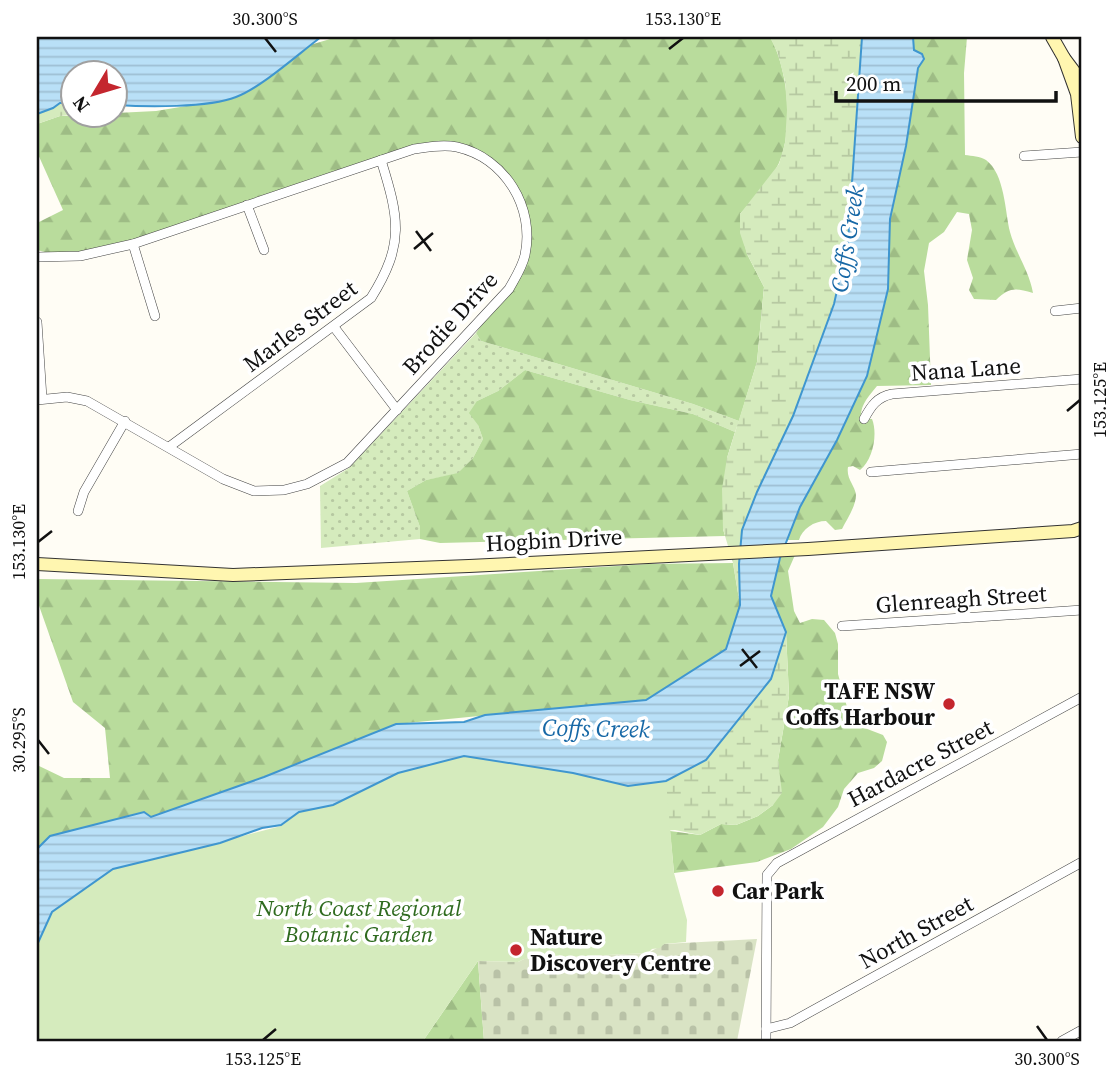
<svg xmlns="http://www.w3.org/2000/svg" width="1119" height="1078" viewBox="0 0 1119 1078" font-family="'Source Serif 4',serif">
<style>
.grass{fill:url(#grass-dots)}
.forest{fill:url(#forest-firs)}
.wetland{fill:url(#wetland-marsh)}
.cemetery{fill:url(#cemetery-stones)}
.garden{fill:#d5ebbd}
.water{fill:url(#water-rules);stroke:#3f96cf;stroke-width:2}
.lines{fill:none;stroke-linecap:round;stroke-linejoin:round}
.street-casing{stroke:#444;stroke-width:10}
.secondary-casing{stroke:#333;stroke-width:14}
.street{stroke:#fff;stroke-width:9}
.secondary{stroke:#fff6b0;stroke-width:12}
.ticks{fill:none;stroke:#111;stroke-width:2.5}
.poi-dot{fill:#c4262e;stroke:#fff;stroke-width:2.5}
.labels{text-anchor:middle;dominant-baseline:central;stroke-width:7;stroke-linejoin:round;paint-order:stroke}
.street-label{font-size:23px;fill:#111;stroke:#fff}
.poi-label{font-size:23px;font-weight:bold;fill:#111;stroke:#fff;text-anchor:start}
.park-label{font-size:23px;font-style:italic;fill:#2f6b1f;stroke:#fff}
.water-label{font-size:24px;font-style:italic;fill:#1768a6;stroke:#fff}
.neatline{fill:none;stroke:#111;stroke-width:2.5}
.ticks-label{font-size:18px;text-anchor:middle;fill:#111}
</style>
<defs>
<pattern id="grass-dots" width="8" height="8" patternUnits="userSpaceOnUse" patternTransform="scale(1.75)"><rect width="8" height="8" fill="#d5ebbd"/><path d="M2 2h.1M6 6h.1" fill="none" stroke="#b6c8a1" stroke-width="1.8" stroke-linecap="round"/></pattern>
<pattern id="forest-firs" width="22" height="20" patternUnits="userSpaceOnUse" patternTransform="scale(1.75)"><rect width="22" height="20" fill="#b9dc9c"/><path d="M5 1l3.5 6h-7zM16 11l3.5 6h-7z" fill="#9ebc85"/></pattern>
<pattern id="wetland-marsh" width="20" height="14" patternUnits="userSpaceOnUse" patternTransform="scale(1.75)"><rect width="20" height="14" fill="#d5ebbd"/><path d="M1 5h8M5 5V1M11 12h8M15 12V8" fill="none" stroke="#b6c8a1"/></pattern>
<pattern id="cemetery-stones" width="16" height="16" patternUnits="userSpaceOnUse" patternTransform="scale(1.75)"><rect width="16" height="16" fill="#d9e3c4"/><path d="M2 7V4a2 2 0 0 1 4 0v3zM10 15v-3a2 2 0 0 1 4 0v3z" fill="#b9c2a7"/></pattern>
<pattern id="water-rules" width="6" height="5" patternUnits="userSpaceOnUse" patternTransform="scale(1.75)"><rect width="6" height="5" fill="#b9e0f7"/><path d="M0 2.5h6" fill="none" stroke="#9ebfd3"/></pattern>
</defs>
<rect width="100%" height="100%" fill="#fffdf5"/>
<path class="grass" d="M476 333 481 341 693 404 739 421 735 432 693 414 630 400 525 370 498 391 477 401 478 425 483 439 473 458 458 474 426 480 407 491 420 527V539L321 548 320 486 349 468Z"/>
<g class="forest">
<path d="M337 37H770C788 68 794 129 779 163 771 181 753 200 740 214L747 254 764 287 757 362 739 421 693 404 481 341 476 333 499 300 526 253 517 194 483 157 435 146 133 244 64 257 37 250V223L63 210 37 152V124L60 116H116V113L156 111 235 98 259 84 310 45Z"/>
<path d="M913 37H967L964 73 965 155C972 156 980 156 986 160 1005 174 1005 212 1010 232 1016 254 1029 270 1033 293 1015 288 1010 287 996 300L974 299 969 290 973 278 967 260 972 230 969 214 957 212 944 232 929 243 924 271 928 305 931 385 877 386C869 396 860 405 861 418L872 419C878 434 873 460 860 470L853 466 848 467C846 479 855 485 856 495 856 506 847 519 842 529L835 530 826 521C814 521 802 529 799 540H787L800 507 837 440 867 376 888 289 890 219 906 146 919 64V53L914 50Z"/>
<path d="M525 370 630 400 693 414 735 432 727 458 723 529 725 536 440 543 420 539V527L407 491 426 480 458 473 473 458 483 439 478 425 469 413 477 401 498 391Z"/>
<path d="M795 555 788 571 794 611 800 623 812 619 824 620 835 633 838 644V674L847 707 862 727 883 735 887 742 882 761 874 768 858 773 844 789 838 807 823 827 791 849 757 862 674 873 670 831 700 835 721 824 736 825 758 816 773 805 779 770 778 760 789 696 786 632 771 596 781 556Z"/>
<path d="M733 563 740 605 726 649 646 700 397 724 264 777 151 817 143 812 50 836 37 849V765L64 778H110L105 728 73 702 37 600V579L356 583 648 564Z"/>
<path d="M478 961 484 1041H423Z"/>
</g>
<g class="wetland">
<path d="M770 37H862L848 241 834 304 739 564 740 605 733 563 723 529 722 489 727 458 757 362 764 287 747 254 740 233V214L779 164 785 143 787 110 785 81 778 54Z"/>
<path d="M60 102 73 103V115L60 116 37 124V114L53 108Z"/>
<path d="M786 632 789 696 778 760 782 793 773 805 758 816 736 825 721 824 700 835 675 830 639 832 491 761 666 781 706 760 771 679Z"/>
</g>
<path class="cemetery" d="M757 939 737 1041H484L478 961 518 962 524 959 648 953 664 944Z"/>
<path class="garden" d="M464 756 573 773 628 786 666 781 674 873 687 920 686 942 664 944 660 948 652 949 648 953 524 959 518 962 478 961 423 1041H37V945L52 912 113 869 281 826 299 812 333 805 398 773Z"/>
<g class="water">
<path d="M37 37H321C297 55 262 87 236 97 208 108 146 107 116 105V74H74L73 103H60L53 108 37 114Z"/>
<path d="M862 37H913L914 50 922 54 924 59 918 68 906 146 890 219 888 289 867 376 837 440 800 507 780 558 771 596 786 632 771 679 706 760 666 781 628 786 573 773 464 756 398 773 333 805 299 812 281 825 262 828 220 843 113 869 52 912 37 945V849L50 836 144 812 151 817 264 777 396 724 464 722 485 715 646 700 726 649 740 605 739 564 742 530 757 492 793 416 834 304 848 241Z"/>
</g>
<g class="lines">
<g class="street-casing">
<g id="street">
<path d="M1024 156 1082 152"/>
<path d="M247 205 264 250"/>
<path d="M133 244 155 316"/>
<path d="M37 257 80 256 133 244 414 149C428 147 443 144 457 147 505 158 535 207 525 255 522 268 515 278 509 289L347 463 307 484 284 490 254 491 223 479 87 401 67 397 37 400"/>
<path d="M1055 311 1082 308"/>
<path d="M37 322 42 398"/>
<path d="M334 327 397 410"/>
<path d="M864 419C871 406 877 397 892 394L1082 379"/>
<path d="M169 447 371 298C405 244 399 218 381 160"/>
<path d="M871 472 1082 454"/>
<path d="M78 511 84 492 125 421"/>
<path d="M842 626 1082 610"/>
<path d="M766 1029 790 1023 1082 862"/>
<path d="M766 1041 767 875 777 863 1082 697"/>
<path d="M1062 1041 1082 1030"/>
</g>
</g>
<g class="secondary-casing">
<g id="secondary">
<path d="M1052 37 1064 58 1082 82"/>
<path d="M1064 58 1077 94 1082 137"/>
<path d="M37 564 233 575 469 566 808 549 1073 531 1082 528"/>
</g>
</g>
<use href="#street" class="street"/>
<use href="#secondary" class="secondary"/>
</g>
<path class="ticks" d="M265 38 276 52M669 49 683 38M416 231 431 251M414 249 433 233M1067 411 1080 400M38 542 52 531M742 649 757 668M740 666 760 651M38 740 49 754M1037 1026 1047 1040M263 1040 276 1029"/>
<g class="poi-dot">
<circle cx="949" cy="704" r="7"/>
<circle cx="718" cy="891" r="7"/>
<circle cx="516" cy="950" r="7"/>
</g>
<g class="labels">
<g class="street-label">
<text transform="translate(450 323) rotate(-48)">Brodie Drive</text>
<text transform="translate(300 326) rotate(-37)">Marles Street</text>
<text transform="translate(966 369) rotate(-4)">Nana Lane</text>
<text transform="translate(554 540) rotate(-3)">Hogbin Drive</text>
<text transform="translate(961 599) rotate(-4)">Glenreagh Street</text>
<text transform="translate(920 763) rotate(-28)">Hardacre Street</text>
<text transform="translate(916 932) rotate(-29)">North Street</text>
</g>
<g class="poi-label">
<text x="935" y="691" text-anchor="end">TAFE NSW<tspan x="935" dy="26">Coffs Harbour</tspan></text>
<text x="732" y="891">Car Park</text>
<text x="530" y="937">Nature<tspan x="530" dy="26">Discovery Centre</tspan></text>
</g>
<g class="park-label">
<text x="359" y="908">North Coast Regional<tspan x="359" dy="26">Botanic Garden</tspan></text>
</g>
<g class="water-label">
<text transform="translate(847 239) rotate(-81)">Coffs Creek</text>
<text transform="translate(596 728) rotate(1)">Coffs Creek</text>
</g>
</g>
<rect width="1119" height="1078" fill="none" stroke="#ffffff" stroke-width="77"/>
<g transform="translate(94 94) rotate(232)"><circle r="33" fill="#ffffff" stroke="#a0a0a0" stroke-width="2"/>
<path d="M0-5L12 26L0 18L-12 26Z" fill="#c4262e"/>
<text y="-10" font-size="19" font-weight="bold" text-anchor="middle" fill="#111111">N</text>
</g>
<path d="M836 91v10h220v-10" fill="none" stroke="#111111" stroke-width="3.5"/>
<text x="846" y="91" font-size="21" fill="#111111" stroke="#ffffff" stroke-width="5" paint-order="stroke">200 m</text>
<rect x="38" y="38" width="1042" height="1002" class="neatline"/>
<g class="ticks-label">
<text x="265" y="25">30.300°S</text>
<text x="683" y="25">153.130°E</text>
<text transform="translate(1100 400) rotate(-90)" y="6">153.125°E</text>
<text transform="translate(19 542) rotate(-90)" y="6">153.130°E</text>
<text transform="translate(19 740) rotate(-90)" y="6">30.295°S</text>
<text x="263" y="1065">153.125°E</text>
<text x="1047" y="1065">30.300°S</text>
</g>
</svg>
